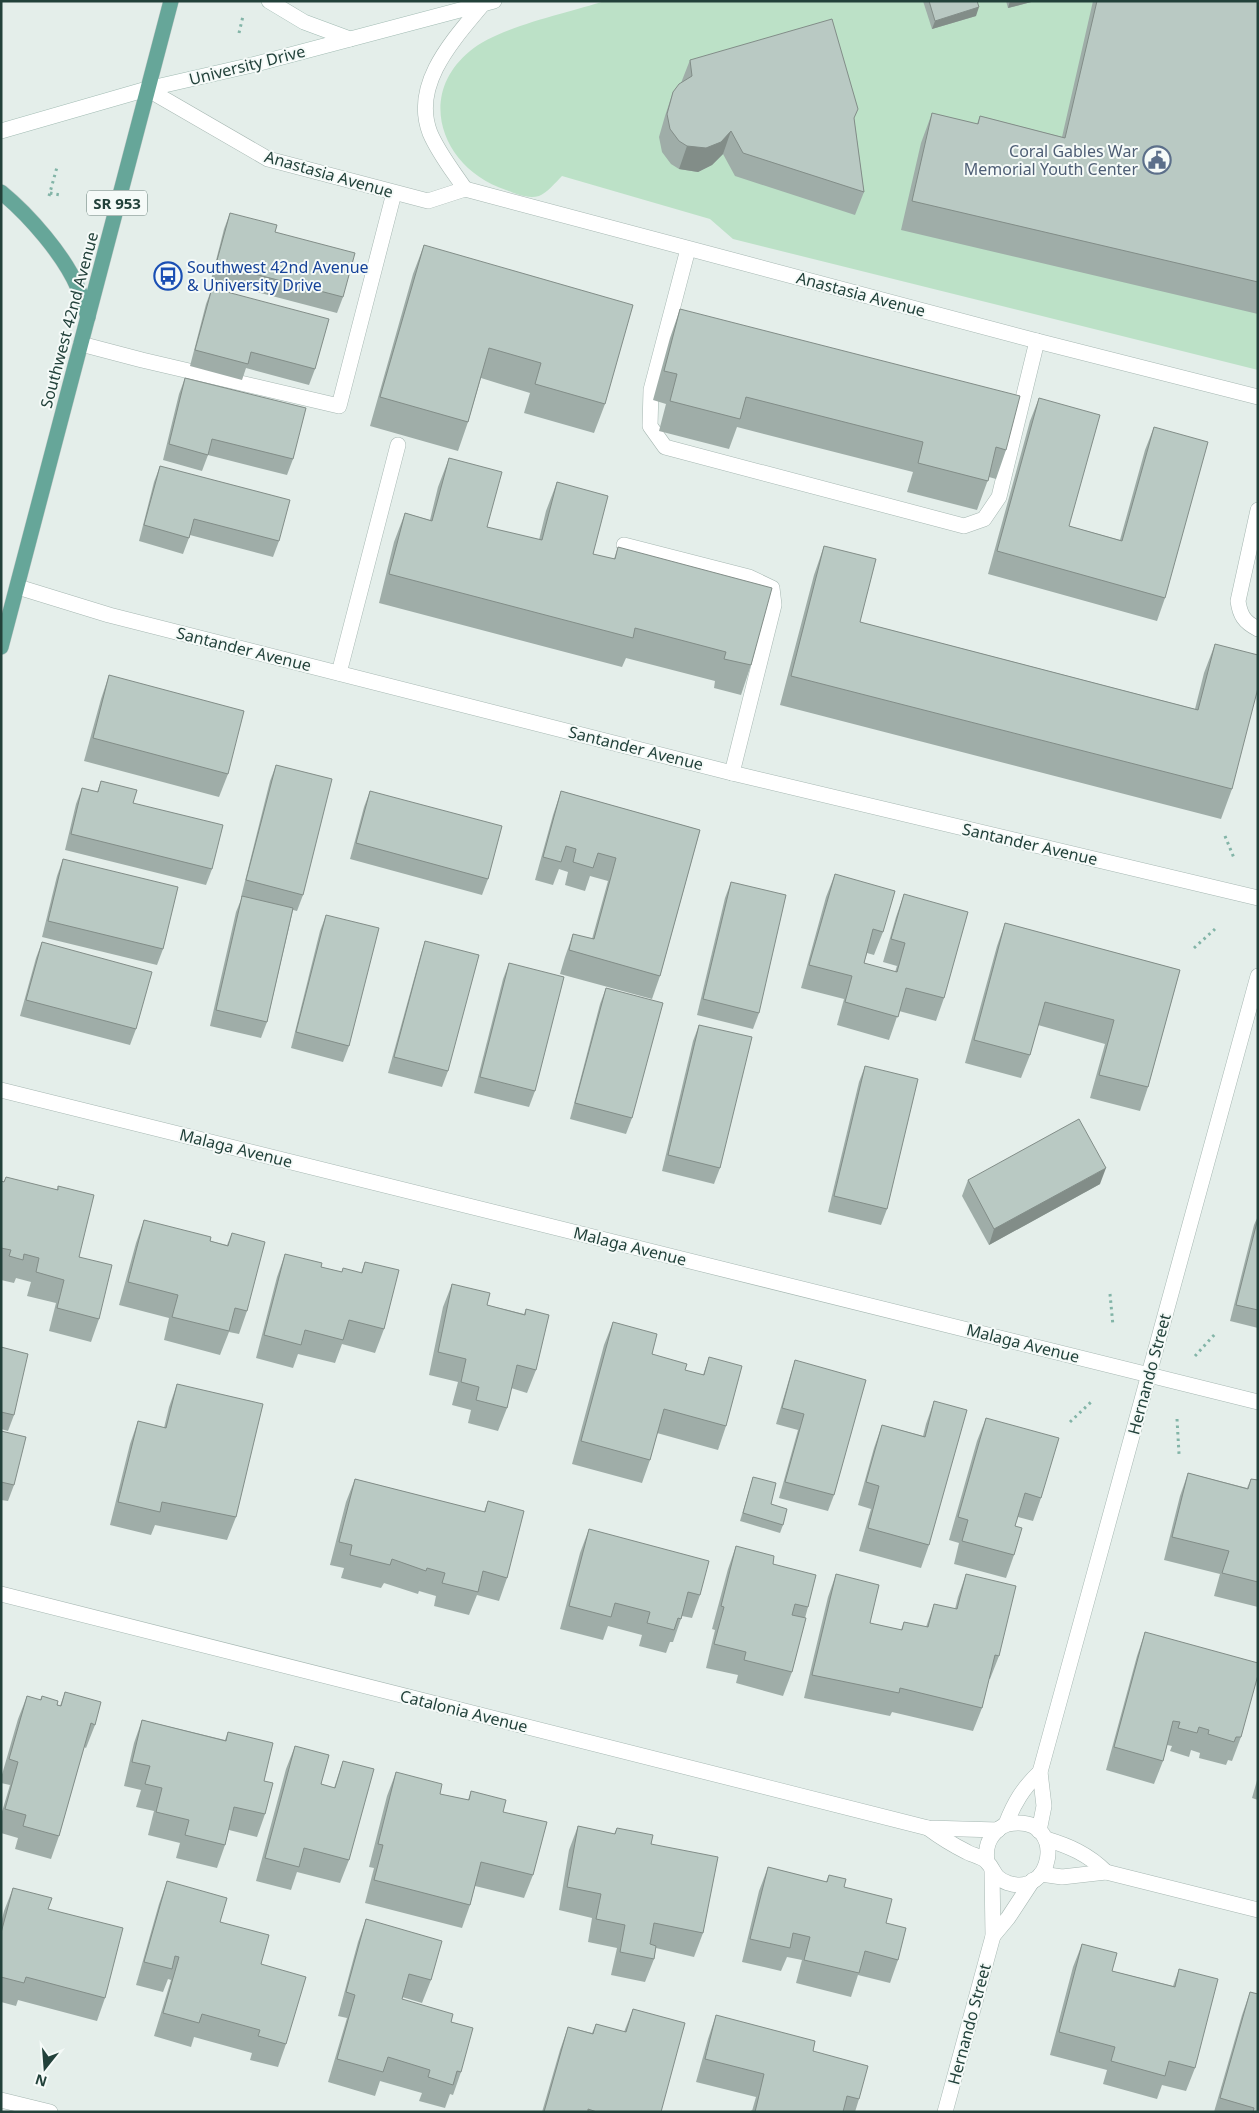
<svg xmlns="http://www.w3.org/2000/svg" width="1259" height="2113" viewBox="0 0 1259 2113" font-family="'Noto Sans',sans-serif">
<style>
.green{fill:#bce1c7}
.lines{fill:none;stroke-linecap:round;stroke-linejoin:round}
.lane-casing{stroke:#a6b7b2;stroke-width:16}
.street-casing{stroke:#a6b7b2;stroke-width:16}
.secondary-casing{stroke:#a1bbb3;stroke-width:16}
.primary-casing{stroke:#c1cac8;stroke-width:16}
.path{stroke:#82b4a7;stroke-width:3;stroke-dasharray:2.5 4;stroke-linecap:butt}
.lane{stroke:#fff;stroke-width:15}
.street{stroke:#fff;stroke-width:15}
.secondary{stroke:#fff;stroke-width:15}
.primary{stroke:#66a699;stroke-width:15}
.wall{fill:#9fada8}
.shaded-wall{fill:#828d88}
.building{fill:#b9c9c3;stroke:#828d88}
.labels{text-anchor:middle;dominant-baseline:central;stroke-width:4;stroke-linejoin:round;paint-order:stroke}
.shield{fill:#f5faf8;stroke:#617873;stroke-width:1}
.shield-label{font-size:15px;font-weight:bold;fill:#22413a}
.street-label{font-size:16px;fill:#22413a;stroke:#f5faf8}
.service-label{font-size:16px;fill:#4e5e75;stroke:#f5faf8;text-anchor:end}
.transit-label{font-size:16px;fill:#164399;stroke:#f5faf8;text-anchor:start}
</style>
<rect width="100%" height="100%" fill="#e4eeea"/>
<path class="green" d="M605 1H1258V370L733 239 710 219 562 176C555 183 547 193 539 196 528 199 516 194 506 190 444 170 414 97 470 51 499 27 567 13 605 1Z"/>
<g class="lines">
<g class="lane-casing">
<g id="lane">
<path d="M688 249 651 390 650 426 665 447 964 526 984 519 999 497 1037 341"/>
<path d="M81 344 142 360 339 406 394 193"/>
<path d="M1258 510 1238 601C1240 615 1244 622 1258 629"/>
<path d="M624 545 749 577 772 588 774 605 732 773"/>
<path d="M339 673 398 445"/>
</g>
</g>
<g class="street-casing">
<g id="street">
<path d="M147 89 268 159 428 201 465 189 1037 341 1258 397"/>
<path d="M465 189C453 171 439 154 430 133 411 84 454 39 483 4"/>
<path d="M18 587 109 615 732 773 1258 898"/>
<path d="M1 1090 1258 1402"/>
<path d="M1 1594 928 1828 998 1830"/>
<path d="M1006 1824C1014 1803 1023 1788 1040 1772"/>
<path d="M928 1828C940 1837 953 1845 967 1852 972 1855 983 1857 987 1862 996 1871 992 1877 1008 1883 1053 1898 1065 1822 1018 1823 1012 1823 1005 1824 1000 1828 988 1837 985 1848 987 1862"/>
<path d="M1039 1831 1044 1806 1040 1772 1258 976"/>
<path d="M1046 1839C1069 1846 1088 1854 1106 1872"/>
<path d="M1041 1874 1062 1877 1106 1872 1258 1910"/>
<path d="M993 1936 1008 1918 1033 1880"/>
<path d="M1 2100 50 2112"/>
<path d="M945 2112 993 1936 992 1871"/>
</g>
</g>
<g class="secondary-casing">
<g id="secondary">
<path d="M269 1 304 22 350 39"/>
<path d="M1 131 147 89 252 65 494 1"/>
</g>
</g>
<g class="primary-casing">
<g id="primary">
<path d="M1 192C29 215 64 255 78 288 82 297 85 307 88 317"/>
<path d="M1 647 171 1"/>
</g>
</g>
<g class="path">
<path d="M239 33 243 16"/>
<path d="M50 193 60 195"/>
<path d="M49 196 57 167"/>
<path d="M1225 836 1234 858"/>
<path d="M1194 948 1215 929"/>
<path d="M1110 1294 1113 1326"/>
<path d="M1195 1356 1215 1334"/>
<path d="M1177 1419 1179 1454"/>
<path d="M1070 1422 1091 1402"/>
</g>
<use href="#lane" class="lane"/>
<use href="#street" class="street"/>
<use href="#secondary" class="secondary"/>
<use href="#primary" class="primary"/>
</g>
<g class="wall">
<path d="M923 1H977L976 16 932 29Z"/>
<path d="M1006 1H1035L1008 8Z"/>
<path d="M1093 1H1258V314L901 230 921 143 932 113 977 124 980 116 1062 137Z"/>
<path d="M690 60 854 118 864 192 855 215 735 176 723 154 712 165 698 172 679 169 671 164 662 152 659 137 665 116 673 92 681 83Z"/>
<path d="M230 213 275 232 343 297 337 313 211 280 224 229Z"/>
<path d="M424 245 605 404 594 433 524 413 530 393 481 378 468 422 458 451 370 426 413 274Z"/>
<path d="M212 288 315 369 309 385 246 368 242 380 190 366 206 304Z"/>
<path d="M680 309 1006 450 996 479 989 477 977 510 907 492 913 472 737 427 729 449 659 431 666 404 653 400 670 338Z"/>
<path d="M185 378 293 459 287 475 208 455 202 471 163 460 179 394Z"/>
<path d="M1039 398 1069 526 1120 540 1145 450 1154 427 1165 598 1157 621 988 574 1030 421Z"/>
<path d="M449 458 487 527 539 540 546 511 557 482 593 554 614 559 618 547 751 665 741 695 714 688 715 681 626 658 622 667 379 603 394 542 405 513 430 520 438 487Z"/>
<path d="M160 466 279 541 273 557 190 535 183 554 139 541 154 482Z"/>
<path d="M824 546 860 622 1195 709 1204 673 1215 644 1232 789 1221 819 780 705 814 575Z"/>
<path d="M109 675 228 774 219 797 84 761 101 699Z"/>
<path d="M276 765 303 895 297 911 293 910 267 1022 261 1038 210 1026 236 912 242 897H241L270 781Z"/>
<path d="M101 781 133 803 212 869 206 885 65 850 76 804 82 788 97 792Z"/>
<path d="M370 791 488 879 482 895 350 859 364 807Z"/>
<path d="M561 791 700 830 660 976 652 999 560 974 565 957 573 934 592 939 608 881 590 876 585 891 565 885 568 872 559 869 553 885 535 880 553 815Z"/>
<path d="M63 859 163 949 157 965 42 937 57 876Z"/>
<path d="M835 874 883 932 874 955 867 953 864 963 895 972 897 966 883 962 896 917 904 894 944 998 936 1021 899 1011 889 1040 837 1025 844 999 801 988 826 897Z"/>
<path d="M731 882 759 1013 753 1029 697 1015 725 898Z"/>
<path d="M326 915 349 1046 343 1062 291 1048 320 931Z"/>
<path d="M1005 923 1180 970 1148 1087 1140 1111 1090 1098 1105 1044 1038 1025 1030 1055 1021 1078 965 1063 997 946Z"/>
<path d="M425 941 448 1071 442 1087 388 1073 420 957Z"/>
<path d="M42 942 136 1029 130 1045 20 1016 36 958Z"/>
<path d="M509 963 535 1091 529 1107 474 1093 503 979Z"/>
<path d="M606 988 632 1118 626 1134 570 1119 600 1004Z"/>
<path d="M699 1025 720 1168 714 1184 662 1171 693 1041Z"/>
<path d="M865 1066 887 1209 881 1225 828 1212 859 1082Z"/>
<path d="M968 1180 1100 1184 989 1245 962 1196Z"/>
<path d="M1 1181 57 1190 58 1186 79 1257 99 1319 91 1342 49 1331 56 1303 27 1296 31 1282 16 1278 14 1283 1 1280 2 1274 1 1273Z"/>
<path d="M1258 1216V1328L1230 1321 1254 1225Z"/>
<path d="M144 1220 210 1241 227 1245 232 1233 247 1311 239 1334 229 1332 220 1355 164 1340 169 1318 119 1305 136 1243Z"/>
<path d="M285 1254 321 1267 342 1272 361 1273 365 1262 384 1329 375 1353 342 1344 335 1363 298 1354 293 1368 256 1358 277 1277Z"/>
<path d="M452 1284 487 1305 524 1314 526 1309 536 1370 527 1393 511 1388 507 1408 498 1431 468 1423 471 1410 452 1405 458 1382 429 1375 443 1307Z"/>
<path d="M613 1322 652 1354 685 1370 703 1375 709 1357 726 1426 718 1450 657 1433 650 1460 642 1483 572 1464 604 1345Z"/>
<path d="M1 1347 14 1415 8 1431 1 1429Z"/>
<path d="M795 1360 834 1495 828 1511 779 1498 798 1430 776 1424 790 1376Z"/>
<path d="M177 1384 236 1517 227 1540 155 1525 151 1535 110 1525 130 1444 138 1421 164 1428 169 1407Z"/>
<path d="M934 1401 929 1545 921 1568 859 1551 871 1509 858 1505 874 1448 882 1425 923 1436 926 1424Z"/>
<path d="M986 1418 1041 1498 1033 1521 1018 1517 1015 1526 1014 1555 1006 1578 954 1564 959 1543 949 1540 977 1441Z"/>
<path d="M1 1431 14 1485 8 1501 1 1500Z"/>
<path d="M1188 1473 1247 1488 1251 1479 1258 1480V1607L1214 1596 1220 1574 1164 1560 1180 1496Z"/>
<path d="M753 1477 771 1504 783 1525 780 1533 740 1521Z"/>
<path d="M355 1479 484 1512 488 1501 507 1578 499 1601 477 1595 469 1615 434 1606 436 1596 419 1591 418 1594 384 1583 381 1588 341 1578 344 1568 330 1565 346 1502Z"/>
<path d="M589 1529 700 1595 692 1618 682 1616 673 1642H670L666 1653 639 1646 642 1635 608 1626 603 1640 560 1629 580 1553Z"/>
<path d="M736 1546 773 1564 808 1607 805 1618 792 1672 783 1696 736 1683 738 1675 706 1668 715 1630 712 1629 728 1569Z"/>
<path d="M836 1574 870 1623 901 1630 904 1622 926 1627 934 1604 955 1609 958 1597 966 1574 999 1656 990 1679H989L982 1708 973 1731 892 1712 890 1716 804 1698 828 1597Z"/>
<path d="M1145 1632 1241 1737 1232 1761 1228 1760 1226 1765 1199 1758 1200 1753 1191 1750 1189 1757 1170 1751 1172 1746 1167 1745 1163 1761 1154 1784 1106 1770 1137 1656Z"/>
<path d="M65 1692 95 1725 86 1748 84 1747 59 1836 51 1859 15 1849 18 1838 1 1833V1815L10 1785 1 1783V1778L18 1719 27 1696 40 1700 42 1696 60 1706Z"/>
<path d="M142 1720 225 1740 228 1732 264 1781 265 1814 257 1837 229 1830 225 1845 217 1868 176 1858 180 1843 148 1835 154 1811 136 1807 141 1790 124 1786 134 1743Z"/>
<path d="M295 1746 321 1784 334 1788 343 1761 349 1860 340 1883 297 1872 291 1890 256 1881 286 1769Z"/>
<path d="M396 1772 440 1794 468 1800 471 1791 503 1812 533 1875 524 1898 475 1886 470 1905 462 1928 365 1903 374 1868 369 1867 387 1796Z"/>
<path d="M1258 1777V1800L1252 1798Z"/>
<path d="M578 1826 614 1834 617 1828 651 1844 703 1933 694 1957 656 1948 654 1959 645 1982 611 1975 617 1948 588 1942 592 1918 559 1910 569 1850Z"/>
<path d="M768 1867 826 1882 829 1875 886 1923 898 1960 890 1983 858 1975 851 1997 796 1983 802 1960 787 1957 781 1971 742 1962 759 1891Z"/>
<path d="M167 1881 220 1922 261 1964 286 2044 278 2067 250 2060 252 2053 194 2037 191 2047 154 2036 171 1980 168 1979 163 1992 136 1985 159 1904Z"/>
<path d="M13 1888 48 1909 105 1998 97 2021 18 2000 16 2006 1 2002V1923L4 1911Z"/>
<path d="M366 1919 431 1980 422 2003 402 1997V1999L451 2022 461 2072 453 2095 450 2094 445 2108 419 2101 422 2093 380 2081 375 2096 328 2082 347 2018 338 2016 358 1942Z"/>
<path d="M1082 1944 1112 1971 1173 1986 1179 1969 1195 2068 1186 2091 1162 2085 1157 2099 1103 2084 1107 2070 1050 2055 1073 1967Z"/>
<path d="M1250 1992 1258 2112H1214L1242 2015Z"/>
<path d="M633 2009 661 2112H542L560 2050 568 2027 592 2033 596 2024 624 2032Z"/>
<path d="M716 2015 813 2051 859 2099 855 2112H751L752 2111 756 2097 696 2082 708 2039Z"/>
</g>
<g class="shaded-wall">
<path d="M1010 1H1035L1008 8Z"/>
<path d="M979 7 976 16 932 29 935 21Z"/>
<path d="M731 131 723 154 712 165 698 172 679 169 687 146Z"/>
<path d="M1106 1168 1100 1184 989 1245 994 1229Z"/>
</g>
<g class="building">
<path d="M929 1H977L979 7 935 21Z"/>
<path d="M1097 1H1258V282L912 201 932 113 978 124 980 116 1065 138Z"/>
<path d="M832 19 858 109 854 118 864 192 743 153 731 131 721 142 706 148 687 146 679 141 670 129 667 114 673 92 679 84 692 76 690 60Z"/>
<path d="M230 213 277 225 275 232 355 253 343 297 216 264Z"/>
<path d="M424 245 633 305 605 404 535 384 541 363 489 348 468 422 380 397Z"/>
<path d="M212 288 329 319 315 369 251 352 248 364 195 350Z"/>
<path d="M680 309 1020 396 1006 450 996 447 988 481 918 463 923 442 746 397 740 419 670 401 677 374 664 371Z"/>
<path d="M185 378 306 408 293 459 212 439 208 455 169 444Z"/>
<path d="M1039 398 1100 415 1069 526 1122 541 1154 427 1208 442 1165 598 997 551Z"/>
<path d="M449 458 502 472 487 527 542 540 557 482 608 496 593 554 615 559 618 547 772 588 751 665 724 659 726 652 635 628 633 638 389 574 405 513 432 521Z"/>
<path d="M160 466 290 500 279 541 194 519 189 538 144 525Z"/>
<path d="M824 546 876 559 860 622 1198 710 1215 644 1258 655V688L1232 789 791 676Z"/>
<path d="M109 675 244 711 228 774 93 738Z"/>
<path d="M276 765 332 779 303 895 246 880Z"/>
<path d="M101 781 137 790 133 803 223 825 212 869 71 834 82 788 98 792Z"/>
<path d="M370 791 502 826 488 879 356 843Z"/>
<path d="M561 791 700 830 660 976 569 950 573 934 594 939 616 858 598 853 593 868 573 862 576 849 566 846 561 862 543 857Z"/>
<path d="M63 859 178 887 163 949 48 921Z"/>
<path d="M835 874 895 891 883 932 873 929 864 963 897 972 905 943 891 939 904 894 968 912 944 998 906 988 898 1017 845 1002 852 976 809 965Z"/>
<path d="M731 882 786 895 759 1013 703 999Z"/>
<path d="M242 896 293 908 267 1022 216 1010Z"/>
<path d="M326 915 379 928 349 1046 296 1032Z"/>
<path d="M1005 923 1180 970 1148 1087 1099 1075 1114 1020 1045 1002 1030 1055 974 1040Z"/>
<path d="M425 941 479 955 448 1071 394 1057Z"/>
<path d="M42 942 152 972 136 1029 26 1000Z"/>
<path d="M509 963 564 977 535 1091 480 1077Z"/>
<path d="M606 988 663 1003 632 1118 575 1103Z"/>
<path d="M699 1025 752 1037 720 1168 668 1155Z"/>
<path d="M865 1066 918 1079 887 1209 834 1196Z"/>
<path d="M1079 1119 1106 1168 994 1229 968 1180Z"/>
<path d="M6 1177 58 1190V1186L94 1195 79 1257 112 1265 99 1319 57 1308 64 1280 36 1272 39 1258 24 1254 23 1260 9 1256 11 1250 1 1248V1181L4 1182Z"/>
<path d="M1258 1218V1310L1236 1305Z"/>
<path d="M144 1220 211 1237 210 1241 228 1246 232 1233 265 1242 247 1311 235 1308 229 1331 172 1317 178 1295 128 1282Z"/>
<path d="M285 1254 322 1263 321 1267 342 1272 343 1268 362 1273 365 1262 399 1270 384 1329 349 1320 343 1340 305 1330 301 1345 264 1335Z"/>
<path d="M452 1284 490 1293 487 1305 525 1315 526 1309 549 1315 536 1370 517 1365 507 1408 476 1400 479 1387 461 1382 466 1359 438 1352Z"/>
<path d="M613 1322 657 1334 652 1354 687 1364 685 1370 704 1375 709 1357 742 1366 726 1426 664 1409 650 1460 581 1441Z"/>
<path d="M1 1347 28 1354 14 1415 1 1412Z"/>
<path d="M795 1360 866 1380 834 1495 785 1482 804 1414 782 1408Z"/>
<path d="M177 1384 263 1404 236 1517 162 1502 160 1512 118 1502 138 1421 166 1428Z"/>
<path d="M934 1401 967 1410 929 1545 868 1528 879 1486 866 1482 882 1425 925 1437Z"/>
<path d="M986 1418 1059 1438 1041 1498 1025 1493 1015 1526 1022 1528 1014 1555 962 1541 968 1520 958 1517Z"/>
<path d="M1 1431 26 1437 14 1485 1 1482Z"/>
<path d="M1188 1473 1248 1489 1251 1479 1258 1480V1582L1222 1573 1229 1551 1172 1537Z"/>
<path d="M753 1477 776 1483 771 1504 787 1509 783 1525 743 1513Z"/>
<path d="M355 1479 485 1512 488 1501 524 1511 507 1578 483 1571 478 1592 442 1583 445 1573 427 1568 426 1571 392 1559 390 1565 350 1555 352 1545 339 1542Z"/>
<path d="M589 1529 709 1561 700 1595 688 1592 681 1619 678 1618 674 1630 647 1623 650 1612 615 1603 611 1617 569 1606Z"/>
<path d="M736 1546 774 1556 773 1564 816 1575 808 1607 795 1604 792 1615 806 1618 792 1672 744 1660 746 1652 714 1644 724 1607 721 1606Z"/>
<path d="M836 1574 879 1585 870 1623 902 1630 904 1622 928 1627 934 1604 957 1609 966 1574 1016 1586 999 1656 995 1655 982 1708 900 1688 899 1693 812 1675Z"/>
<path d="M1145 1632 1258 1663V1675L1241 1737H1236L1234 1742 1208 1734 1209 1730 1199 1727 1197 1733 1178 1728 1180 1722 1173 1721 1163 1761 1114 1747Z"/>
<path d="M65 1692 101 1702 95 1725 91 1723 59 1836 23 1826 26 1815 5 1809 18 1762 9 1759 27 1696 41 1700 42 1696 58 1701 57 1705 61 1706Z"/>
<path d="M142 1720 226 1741 228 1732 273 1743 264 1781 273 1783 265 1814 234 1807 225 1845 185 1835 189 1820 156 1812 162 1788 145 1784 150 1766 132 1762Z"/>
<path d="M295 1746 329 1755 321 1784 335 1788 343 1761 374 1769 349 1860 304 1848 299 1867 265 1858Z"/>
<path d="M396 1772 442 1784 440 1794 469 1800 471 1791 506 1800 503 1812 547 1822 533 1875 481 1862 470 1905 374 1880 383 1845 378 1844Z"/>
<path d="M578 1826 615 1834 617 1828 653 1835 651 1844 718 1857 703 1933 654 1923 650 1944 656 1946 654 1959 620 1952 625 1925 596 1919 601 1894 567 1887Z"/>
<path d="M768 1867 827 1882 829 1875 846 1879 844 1887 892 1899 886 1923 906 1928 898 1960 865 1951 859 1973 804 1960 810 1937 793 1933 790 1948 750 1939Z"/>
<path d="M167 1881 227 1898 220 1922 269 1935 261 1964 306 1977 286 2044 258 2036 260 2030 202 2014 199 2023 163 2013 179 1957 175 1956 172 1969 144 1962Z"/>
<path d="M13 1888 52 1898 48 1909 123 1928 105 1998 26 1977 24 1983 1 1977V1933Z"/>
<path d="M366 1919 442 1941 431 1980 409 1974 402 1999 453 2014 451 2022 473 2028 461 2072 457 2071 453 2085 428 2077 430 2070 388 2057 383 2072 337 2059 355 1995 346 1992Z"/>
<path d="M1082 1944 1117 1953 1112 1971 1175 1987 1179 1969 1218 1979 1195 2068 1169 2061 1165 2076 1111 2061 1115 2047 1059 2032Z"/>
<path d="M1250 1992 1258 1994V2112H1253L1254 2108 1220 2098Z"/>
<path d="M633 2009 685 2023 661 2112H597L588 2109V2112H544L568 2027 593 2034 596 2024 626 2032Z"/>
<path d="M716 2015 815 2041 813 2051 868 2066 859 2099 847 2096 843 2112H751V2111L755 2112 764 2074 705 2059Z"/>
</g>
<defs>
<g id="civic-ring" transform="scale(1.4375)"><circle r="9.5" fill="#f5faf8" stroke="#5c6f8a" stroke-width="1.5"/><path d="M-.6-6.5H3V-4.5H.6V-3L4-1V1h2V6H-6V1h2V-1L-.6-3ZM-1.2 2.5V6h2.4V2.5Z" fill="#5c6f8a"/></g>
<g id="bus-ring" transform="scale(1.4375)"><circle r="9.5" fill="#f5faf8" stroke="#1a4fb4" stroke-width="1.5"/><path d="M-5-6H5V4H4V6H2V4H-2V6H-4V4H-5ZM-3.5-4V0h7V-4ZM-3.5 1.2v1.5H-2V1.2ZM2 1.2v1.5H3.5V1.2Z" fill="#1a4fb4"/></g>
</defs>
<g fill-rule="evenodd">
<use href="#civic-ring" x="1157" y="160"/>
<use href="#bus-ring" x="168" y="276"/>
</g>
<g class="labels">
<rect class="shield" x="87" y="190.5" width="60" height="25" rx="4"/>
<g class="shield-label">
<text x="117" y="203">SR 953</text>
</g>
<g class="street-label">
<text transform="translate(247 65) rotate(-14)">University Drive</text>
<text transform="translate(329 174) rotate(16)">Anastasia Avenue</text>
<text transform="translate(861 294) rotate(15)">Anastasia Avenue</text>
<text transform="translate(69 320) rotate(-75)">Southwest 42nd Avenue</text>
<text transform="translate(244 649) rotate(14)">Santander Avenue</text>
<text transform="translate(636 748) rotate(14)">Santander Avenue</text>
<text transform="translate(1030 844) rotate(13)">Santander Avenue</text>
<text transform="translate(236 1148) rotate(14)">Malaga Avenue</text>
<text transform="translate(630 1246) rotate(14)">Malaga Avenue</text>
<text transform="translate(1023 1343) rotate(14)">Malaga Avenue</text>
<text transform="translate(1149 1374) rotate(-75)">Hernando Street</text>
<text transform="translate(464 1711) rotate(14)">Catalonia Avenue</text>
<text transform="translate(969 2024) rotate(-75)">Hernando Street</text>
</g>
<g class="service-label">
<text x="1138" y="151">Coral Gables War<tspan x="1138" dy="18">Memorial Youth Center</tspan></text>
</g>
<g class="transit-label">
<text x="187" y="267">Southwest 42nd Avenue<tspan x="187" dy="18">&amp; University Drive</tspan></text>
</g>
</g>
<rect width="1259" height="2113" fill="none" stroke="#22413a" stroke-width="5"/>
<g transform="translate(45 2068) rotate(197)" stroke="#f5faf8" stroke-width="4" paint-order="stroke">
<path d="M0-4L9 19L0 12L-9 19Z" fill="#22413a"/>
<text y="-8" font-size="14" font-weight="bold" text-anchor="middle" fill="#22413a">N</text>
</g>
</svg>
